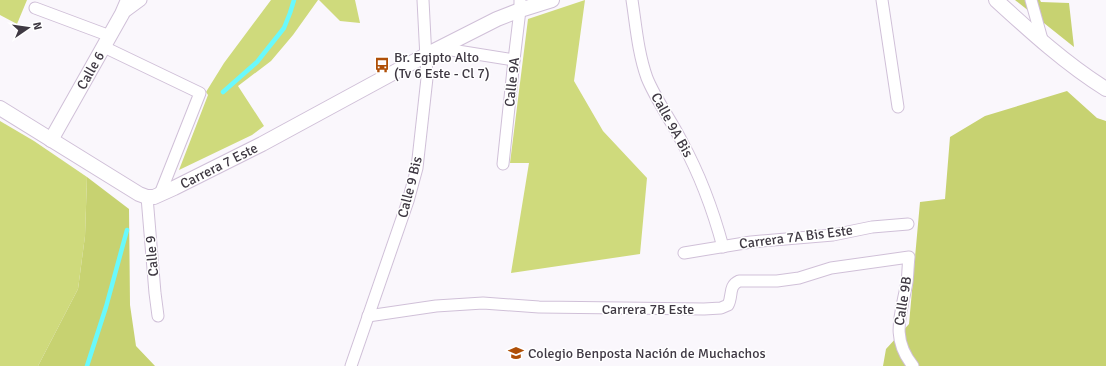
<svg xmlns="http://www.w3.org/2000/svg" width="1106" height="366" viewBox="0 0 1106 366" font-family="Signika,sans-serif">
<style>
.green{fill:#cfda7c}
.forest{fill:#c7d271}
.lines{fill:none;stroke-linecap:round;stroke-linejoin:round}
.stream{stroke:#69f9fc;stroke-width:4.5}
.minor-casing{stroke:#d0c0d8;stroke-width:13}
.tertiary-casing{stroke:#d0c0d8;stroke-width:16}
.minor{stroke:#fff;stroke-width:11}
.tertiary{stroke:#fff;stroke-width:14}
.labels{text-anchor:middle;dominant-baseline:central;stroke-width:3;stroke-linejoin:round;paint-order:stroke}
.poi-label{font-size:14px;fill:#3f3943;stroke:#fff;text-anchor:start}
.street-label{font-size:14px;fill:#3f3943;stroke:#fff}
</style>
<rect width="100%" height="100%" fill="#faf7fc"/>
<g class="green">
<path d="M0 0H27L17 24 0 15Z"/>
<path d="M271 0H318L293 35 271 61 238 86 264 126 252 135 179 170 208 95 206 92 224 63Z"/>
<path d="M319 0H355L360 23 340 21Z"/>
<path d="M585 0 574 81 603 131 647 178 640 254 511 273 529 163H510L528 19Z"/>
<path d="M0 121 34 141 87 177 85 236 78 289 38 366H0Z"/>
</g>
<g class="forest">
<path d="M1015 0H1040L1041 2 1069 3 1074 47Z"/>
<path d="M1067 91 1097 118 1106 121V366H883L886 349 909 324 920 202 945 199 950 137 985 116Z"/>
<path d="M87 177 129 209 130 305 136 346 155 366H38L78 289 85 236Z"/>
</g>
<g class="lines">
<g class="stream">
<path d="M223 92 257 62 284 28 290 13 294 0"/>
<path d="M87 366 106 307 127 230"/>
</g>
<g class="minor-casing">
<g id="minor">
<path d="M632 0C636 26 638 53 647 78 656 100 671 120 682 142 700 175 713 210 723 247"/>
<path d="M882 0 898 107"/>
<path d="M1031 0 1043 43"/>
<path d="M35 8 110 36"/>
<path d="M122 14 141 0"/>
<path d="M104 47 200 93 160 194"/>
<path d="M439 48 514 60"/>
<path d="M503 164 514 60 520 10V0"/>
<path d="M147 197 155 293 158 316"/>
<path d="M684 253 751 242 833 235 872 227 908 224"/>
<path d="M368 316 436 306 483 303 539 307 704 309 721 308 728 305C733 296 728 286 739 281H777L799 278 831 268 909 257C908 265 908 274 907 282 901 315 890 337 913 366"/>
<path d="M351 366 408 201 417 168 427 78 423 0"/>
</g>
</g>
<g class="tertiary-casing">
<g id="tertiary">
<path d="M996 0C1031 32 1066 64 1106 89"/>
<path id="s1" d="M0 108 139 194 147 197H154L174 188 262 144 426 55 497 19 520 10 552 0"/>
<path id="s2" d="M51 140 122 14 128 0"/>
</g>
</g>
<use href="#minor" class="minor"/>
<use href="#tertiary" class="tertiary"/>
</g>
<defs>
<g id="bus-bare" transform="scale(1.2)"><path d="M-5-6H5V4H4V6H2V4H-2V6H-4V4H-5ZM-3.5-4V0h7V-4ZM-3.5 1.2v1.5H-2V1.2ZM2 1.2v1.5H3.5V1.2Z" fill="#af4f07" stroke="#fff" stroke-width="2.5" paint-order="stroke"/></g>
<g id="school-bare" transform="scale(1.2)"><path d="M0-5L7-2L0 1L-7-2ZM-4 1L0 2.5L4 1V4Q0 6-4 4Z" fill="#af4f07" stroke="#fff" stroke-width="2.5" paint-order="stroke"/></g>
</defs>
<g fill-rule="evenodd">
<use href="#bus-bare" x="382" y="65"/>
<use href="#school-bare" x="516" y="353"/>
</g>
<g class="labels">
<g class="poi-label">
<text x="394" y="57">Br. Egipto Alto<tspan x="394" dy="16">(Tv 6 Este - Cl 7)</tspan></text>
<text x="528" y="353">Colegio Benposta Nación de Muchachos</text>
</g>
<g class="street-label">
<text stroke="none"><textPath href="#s2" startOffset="80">Calle 6</textPath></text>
<text transform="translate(512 82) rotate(-84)">Calle 9A</text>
<text transform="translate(672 125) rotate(61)">Calle 9A Bis</text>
<text stroke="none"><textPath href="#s1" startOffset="251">Carrera 7 Este</textPath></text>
<text transform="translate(410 187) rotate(-76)">Calle 9 Bis</text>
<text transform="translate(796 237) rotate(-7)">Carrera 7A Bis Este</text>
<text transform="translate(152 256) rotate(-95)">Calle 9</text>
<text transform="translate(903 301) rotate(-81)">Calle 9B</text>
<text x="648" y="309">Carrera 7B Este</text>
</g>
</g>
<g transform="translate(28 28) rotate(77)" stroke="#ffffff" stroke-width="3" paint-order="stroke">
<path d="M0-3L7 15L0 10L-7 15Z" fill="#3f3943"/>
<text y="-6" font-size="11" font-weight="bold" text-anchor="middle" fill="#3f3943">N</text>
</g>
</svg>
